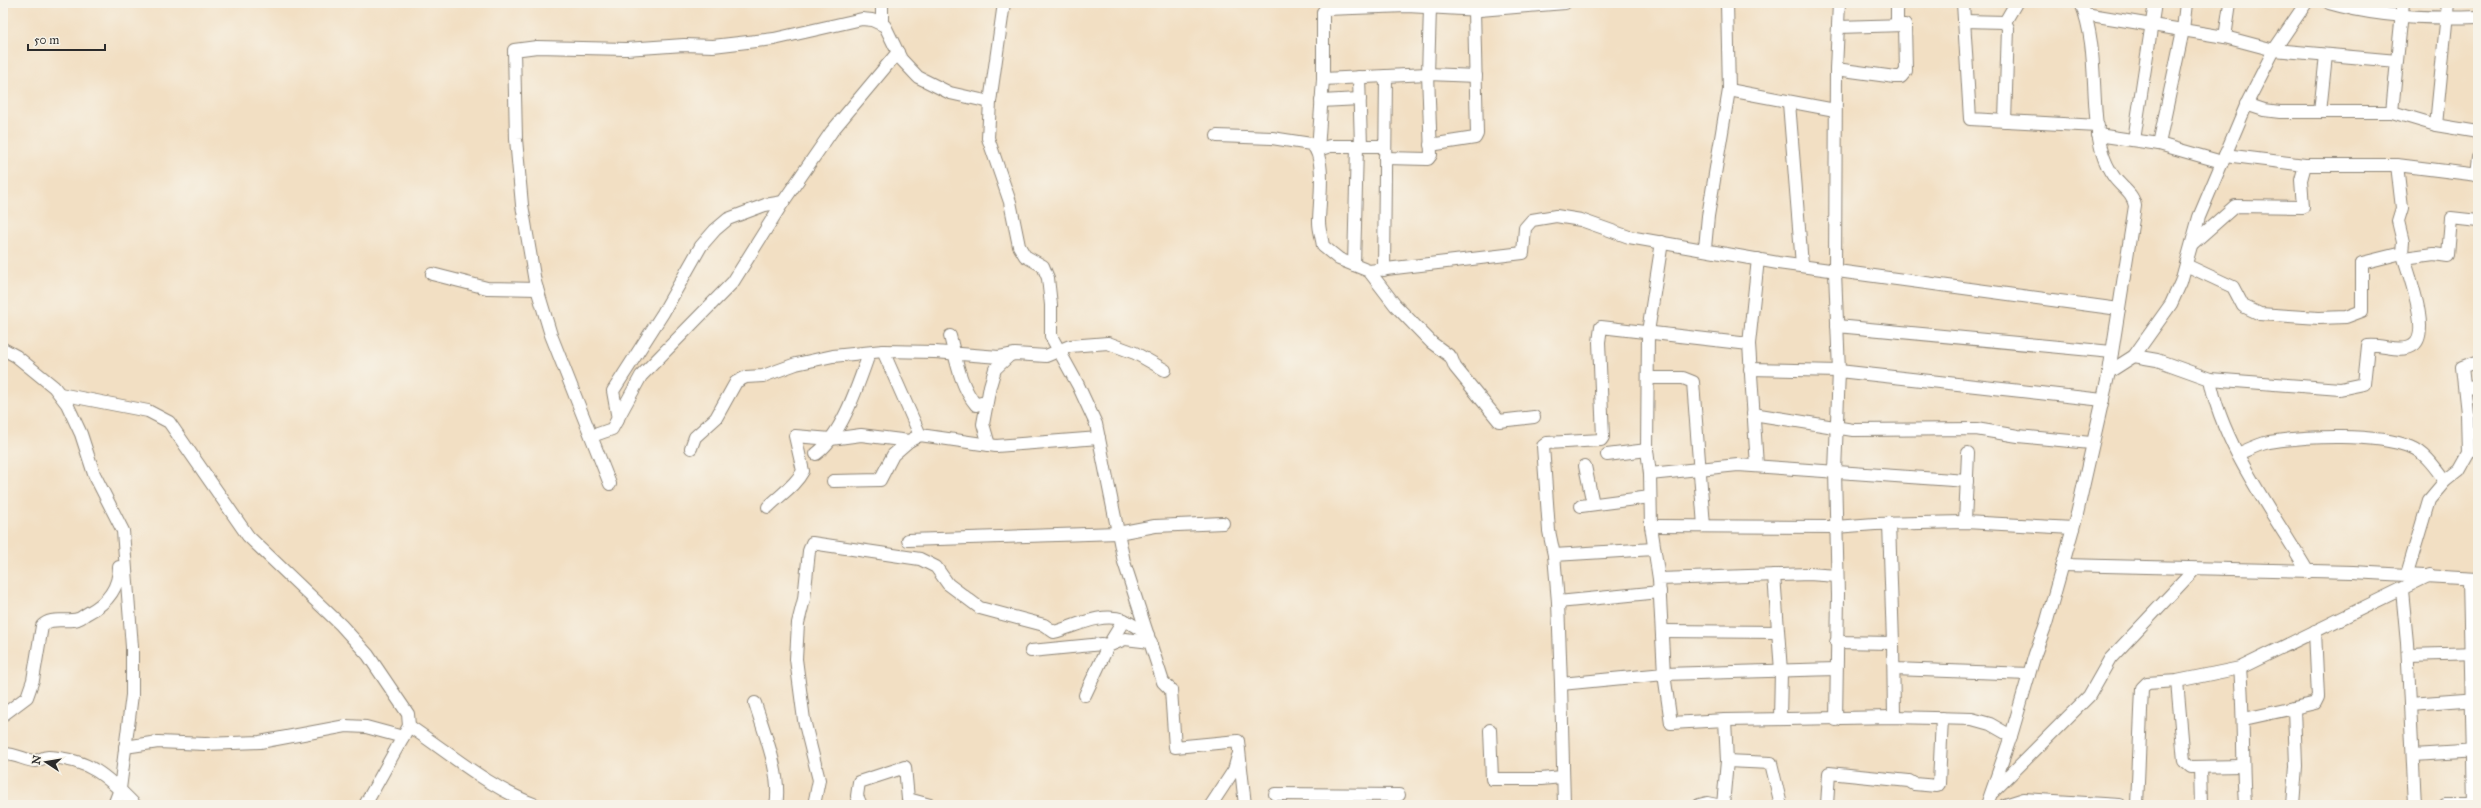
<svg xmlns="http://www.w3.org/2000/svg" width="2481" height="808" viewBox="0 0 2481 808" font-family="'IM FELL Great Primer',serif">
<style>
.lines{fill:none;stroke-linecap:round;stroke-linejoin:round}
.minor-casing{stroke:#8e8577;stroke-width:14}
.minor{stroke:#fff;stroke-width:12}
</style>
<rect width="100%" height="100%" fill="#f7f3e8"/>
<filter id="ink" filterUnits="userSpaceOnUse"><feTurbulence type="fractalNoise" baseFrequency=".025" numOctaves="2"/><feDisplacementMap in="SourceGraphic" scale="8" xChannelSelector="R" yChannelSelector="G"/><feConvolveMatrix kernelMatrix="1 2 1 2 8 2 1 2 1" color-interpolation-filters="sRGB"/></filter>
<filter id="wash" filterUnits="userSpaceOnUse"><feTurbulence type="fractalNoise" baseFrequency=".012" numOctaves="4" result="noise"/><feDisplacementMap in="SourceGraphic" scale="16" xChannelSelector="R" yChannelSelector="G"/><feGaussianBlur stdDeviation="0.9" result="paint"/><feColorMatrix in="noise" values="0 0 0 0 0 0 0 0 0 0 0 0 0 0 0 0 0 1.4 0 .05"/><feComposite in="paint" operator="in"/></filter>
<g filter="url(#wash)">
<rect width="100%" height="100%" fill="#f2dfc3"/>
</g>
<g filter="url(#ink)">
<g class="lines">
<g class="minor-casing">
<g id="minor">
<path d="M882 3V23"/>
<path d="M1004 3 990 102 988 138 1010 202 1019 246 1025 256 1043 266 1048 278 1051 305V336L1078 385 1096 424 1124 562 1163 682 1171 690 1175 747 1238 741 1245 805"/>
<path d="M1963 3 1970 119 2098 126"/>
<path d="M2230 3 2225 37 2274 50 2397 61 2392 112"/>
<path d="M2329 3C2377 17 2429 19 2478 17"/>
<path d="M2085 14 2225 37"/>
<path d="M1964 21 2005 22 2008 28 2005 121"/>
<path d="M2005 22 2016 3"/>
<path d="M1897 25V3"/>
<path d="M2397 61 2403 3"/>
<path d="M1836 69 1895 77H1901L1906 71 1905 25 1838 27"/>
<path d="M1359 77 1361 146"/>
<path d="M1323 79 1428 74 1476 76"/>
<path d="M1729 90 1835 110"/>
<path d="M1321 101 1360 99"/>
<path d="M1789 103 1802 265"/>
<path d="M2246 104 2264 110 2280 112H2392L2436 125 2478 132"/>
<path d="M2320 112 2326 55"/>
<path d="M2436 125 2448 3"/>
<path d="M2098 135 2159 144 2222 162"/>
<path d="M1217 136 1272 138 1311 144C1327 156 1319 202 1319 222 1319 230 1322 238 1323 246L1339 259 1369 271 1395 305 1432 343 1451 357 1455 367 1499 421 1534 417"/>
<path d="M2134 140 2155 3"/>
<path d="M2159 144 2183 30 2186 3"/>
<path d="M1430 145 1475 138 1477 134 1474 10"/>
<path d="M1385 146H1330L1318 150 1323 79V12L1326 9 1407 6 1480 10 1565 3"/>
<path d="M2225 155 2305 165"/>
<path d="M1385 158 1428 159 1431 155 1428 74 1430 8"/>
<path d="M2476 175 2478 158"/>
<path d="M2192 244 2235 206 2303 207 2301 180 2305 165H2397L2478 175"/>
<path d="M1705 248 1708 216 1729 90 1727 3"/>
<path d="M1354 265 1357 146"/>
<path d="M2186 265 2233 287 2243 306 2260 314 2319 318 2346 317 2362 311V263L2402 253 2403 242 2398 221 2402 208 2397 165"/>
<path d="M1384 270 1386 76"/>
<path d="M1369 271 1523 253 1525 228 1532 220 1556 216 1581 220 1629 237 1778 263 2119 309"/>
<path d="M432 274 487 288 537 289"/>
<path d="M1837 326 2112 352"/>
<path d="M950 336C956 359 960 386 976 405L981 403 986 407"/>
<path d="M3 349 16 356 54 387 67 404 81 434 94 474 123 531 132 647V695L120 789 114 805"/>
<path d="M883 351 920 435"/>
<path d="M2134 356 2157 360 2210 379 2340 389 2364 384 2368 346C2381 344 2400 353 2412 346 2432 336 2409 275 2404 258L2434 254 2448 256 2451 218 2478 221"/>
<path d="M1750 369 1839 371 2103 400"/>
<path d="M2109 372 2134 356 2171 304 2181 282 2199 217 2248 101 2274 50 2306 3"/>
<path d="M1650 378H1683L1693 382 1704 526"/>
<path d="M2210 379C2222 445 2274 514 2308 572"/>
<path d="M2465 388 2478 387"/>
<path d="M60 394 148 411 169 422 248 536 341 625 368 655 408 714 409 726 365 805"/>
<path d="M1753 414 1853 430 1976 429 2018 436 2091 443"/>
<path d="M618 419 613 391 663 313 701 246 715 230 728 219 765 205 783 202"/>
<path d="M592 436 612 429 641 376 733 282 783 202 832 131 898 52"/>
<path d="M989 445 983 424 990 386 995 369 1010 355"/>
<path d="M691 448 695 437 716 418 736 382 746 377 763 376 796 364 833 356 883 351 935 352 999 357 1015 354 1046 356 1070 346 1108 343 1135 353 1165 370"/>
<path d="M1647 450 1648 332 1662 242"/>
<path d="M816 454C842 435 858 385 869 354"/>
<path d="M2238 454C2247 450 2259 444 2269 442 2307 436 2375 433 2411 447 2426 453 2436 469 2445 481"/>
<path d="M1607 455 1647 450 1650 474 1651 526 1659 579"/>
<path d="M1585 466 1593 504"/>
<path d="M1757 466 1749 344 1758 259"/>
<path d="M1650 474 1738 465 1967 481"/>
<path d="M833 481 880 480 893 455 909 441 920 435 996 446 1099 438"/>
<path d="M610 484 551 335 535 282 522 205 516 139 514 50 537 47 626 49 684 45 713 46 774 39 862 19 872 20 885 26 901 59 918 77 950 93 990 102"/>
<path d="M1581 506 1650 497"/>
<path d="M768 507C780 495 795 486 803 471L795 436 831 439 861 435 909 441"/>
<path d="M1965 522 1968 453"/>
<path d="M1651 526 1835 527 1875 524 1965 522 2073 528"/>
<path d="M908 540 1118 533 1155 526 1223 523"/>
<path d="M1554 555 1654 549"/>
<path d="M2063 565 2353 572 2478 579"/>
<path d="M2407 574 2429 500 2445 481 2459 470 2468 454 2467 413 2462 367 2478 361"/>
<path d="M1774 575 1781 671 1780 719"/>
<path d="M2469 579 2474 805"/>
<path d="M2402 590 2407 643 2415 805"/>
<path d="M1558 602 1660 592"/>
<path d="M1663 631 1778 632"/>
<path d="M1836 642 1893 643 1889 523"/>
<path d="M1893 643 1894 717"/>
<path d="M1031 651 1102 644 1108 646 1125 639 1151 642"/>
<path d="M2408 655 2478 653"/>
<path d="M2240 668C2244 714 2242 759 2245 805"/>
<path d="M1836 669 1664 674 1659 579 1809 574 1837 576"/>
<path d="M1894 669 2029 674"/>
<path d="M2177 681 2184 761 2191 767 2242 766"/>
<path d="M1561 684 1564 805"/>
<path d="M1085 695 1108 646 1124 620"/>
<path d="M755 703C764 732 782 776 776 805"/>
<path d="M2410 704 2478 699"/>
<path d="M3 715 27 697 33 680 42 626C51 616 66 623 78 619 82 618 84 615 88 613 107 603 119 589 119 567"/>
<path d="M2244 719 2294 708"/>
<path d="M1725 720 1894 717 1972 719 1990 724 2011 736"/>
<path d="M1836 720 1838 595 1835 471 1839 371 1835 272 1836 69 1839 3"/>
<path d="M409 726C451 754 489 788 536 805"/>
<path d="M1490 730 1492 779H1541L1562 777"/>
<path d="M125 747 158 742 205 744 260 742 346 726 366 727 403 737"/>
<path d="M3 754C15 753 28 762 36 761 40 760 43 757 48 757 89 759 107 776 135 805"/>
<path d="M2413 755 2478 751"/>
<path d="M1727 761 1771 763 1781 805"/>
<path d="M2200 767 2201 805"/>
<path d="M1993 792 2089 696 2110 659 2195 569"/>
<path d="M1275 794 1399 795"/>
<path d="M814 805 819 780 804 720 796 659 798 623 804 599 809 551 812 543 920 559 936 567 948 584 980 608 1044 625 1054 632C1076 626 1101 612 1124 620 1132 624 1141 630 1148 635"/>
<path d="M861 805 857 796 859 782 905 767 908 799 930 805"/>
<path d="M1211 805 1234 770 1238 756"/>
<path d="M1699 805 1707 803 1717 805"/>
<path d="M1723 805 1727 761 1725 720 1671 723 1664 674 1561 684 1558 602 1554 555 1549 531 1543 446 1547 443 1601 440 1603 437 1599 342 1601 327 1749 344"/>
<path d="M1827 805 1829 773 1909 781 1914 784 1937 786 1939 784 1942 718"/>
<path d="M1987 805 2011 736 2035 654 2046 624 2077 514 2109 372 2135 206C2133 193 2121 187 2114 177 2109 170 2104 159 2102 152 2089 103 2100 50 2081 3"/>
<path d="M2005 805 2024 799 2119 805"/>
<path d="M2137 805 2142 688 2147 683 2177 681 2240 668 2430 575"/>
<path d="M2293 805 2296 766 2294 708 2315 703 2318 697 2315 631"/>
<path d="M2445 805H2478"/>
</g>
</g>
<use href="#minor" class="minor"/>
</g>
</g>
<rect width="2481" height="808" fill="none" stroke="#f7f3e8" stroke-width="16"/>
<g transform="translate(46 762) rotate(282)" stroke="#f7f3e8" stroke-width="3" paint-order="stroke">
<path d="M0-3L7 15L0 10L-7 15Z" fill="#2b2b2b"/>
<text y="-6" font-size="11" font-weight="bold" text-anchor="middle" fill="#2b2b2b">N</text>
</g>
<path d="M28 44v6h77v-6" fill="none" stroke="#2b2b2b" stroke-width="2"/>
<text x="34" y="44" font-size="12" fill="#2b2b2b" stroke="#f7f3e8" stroke-width="3" paint-order="stroke">50 m</text>
</svg>
